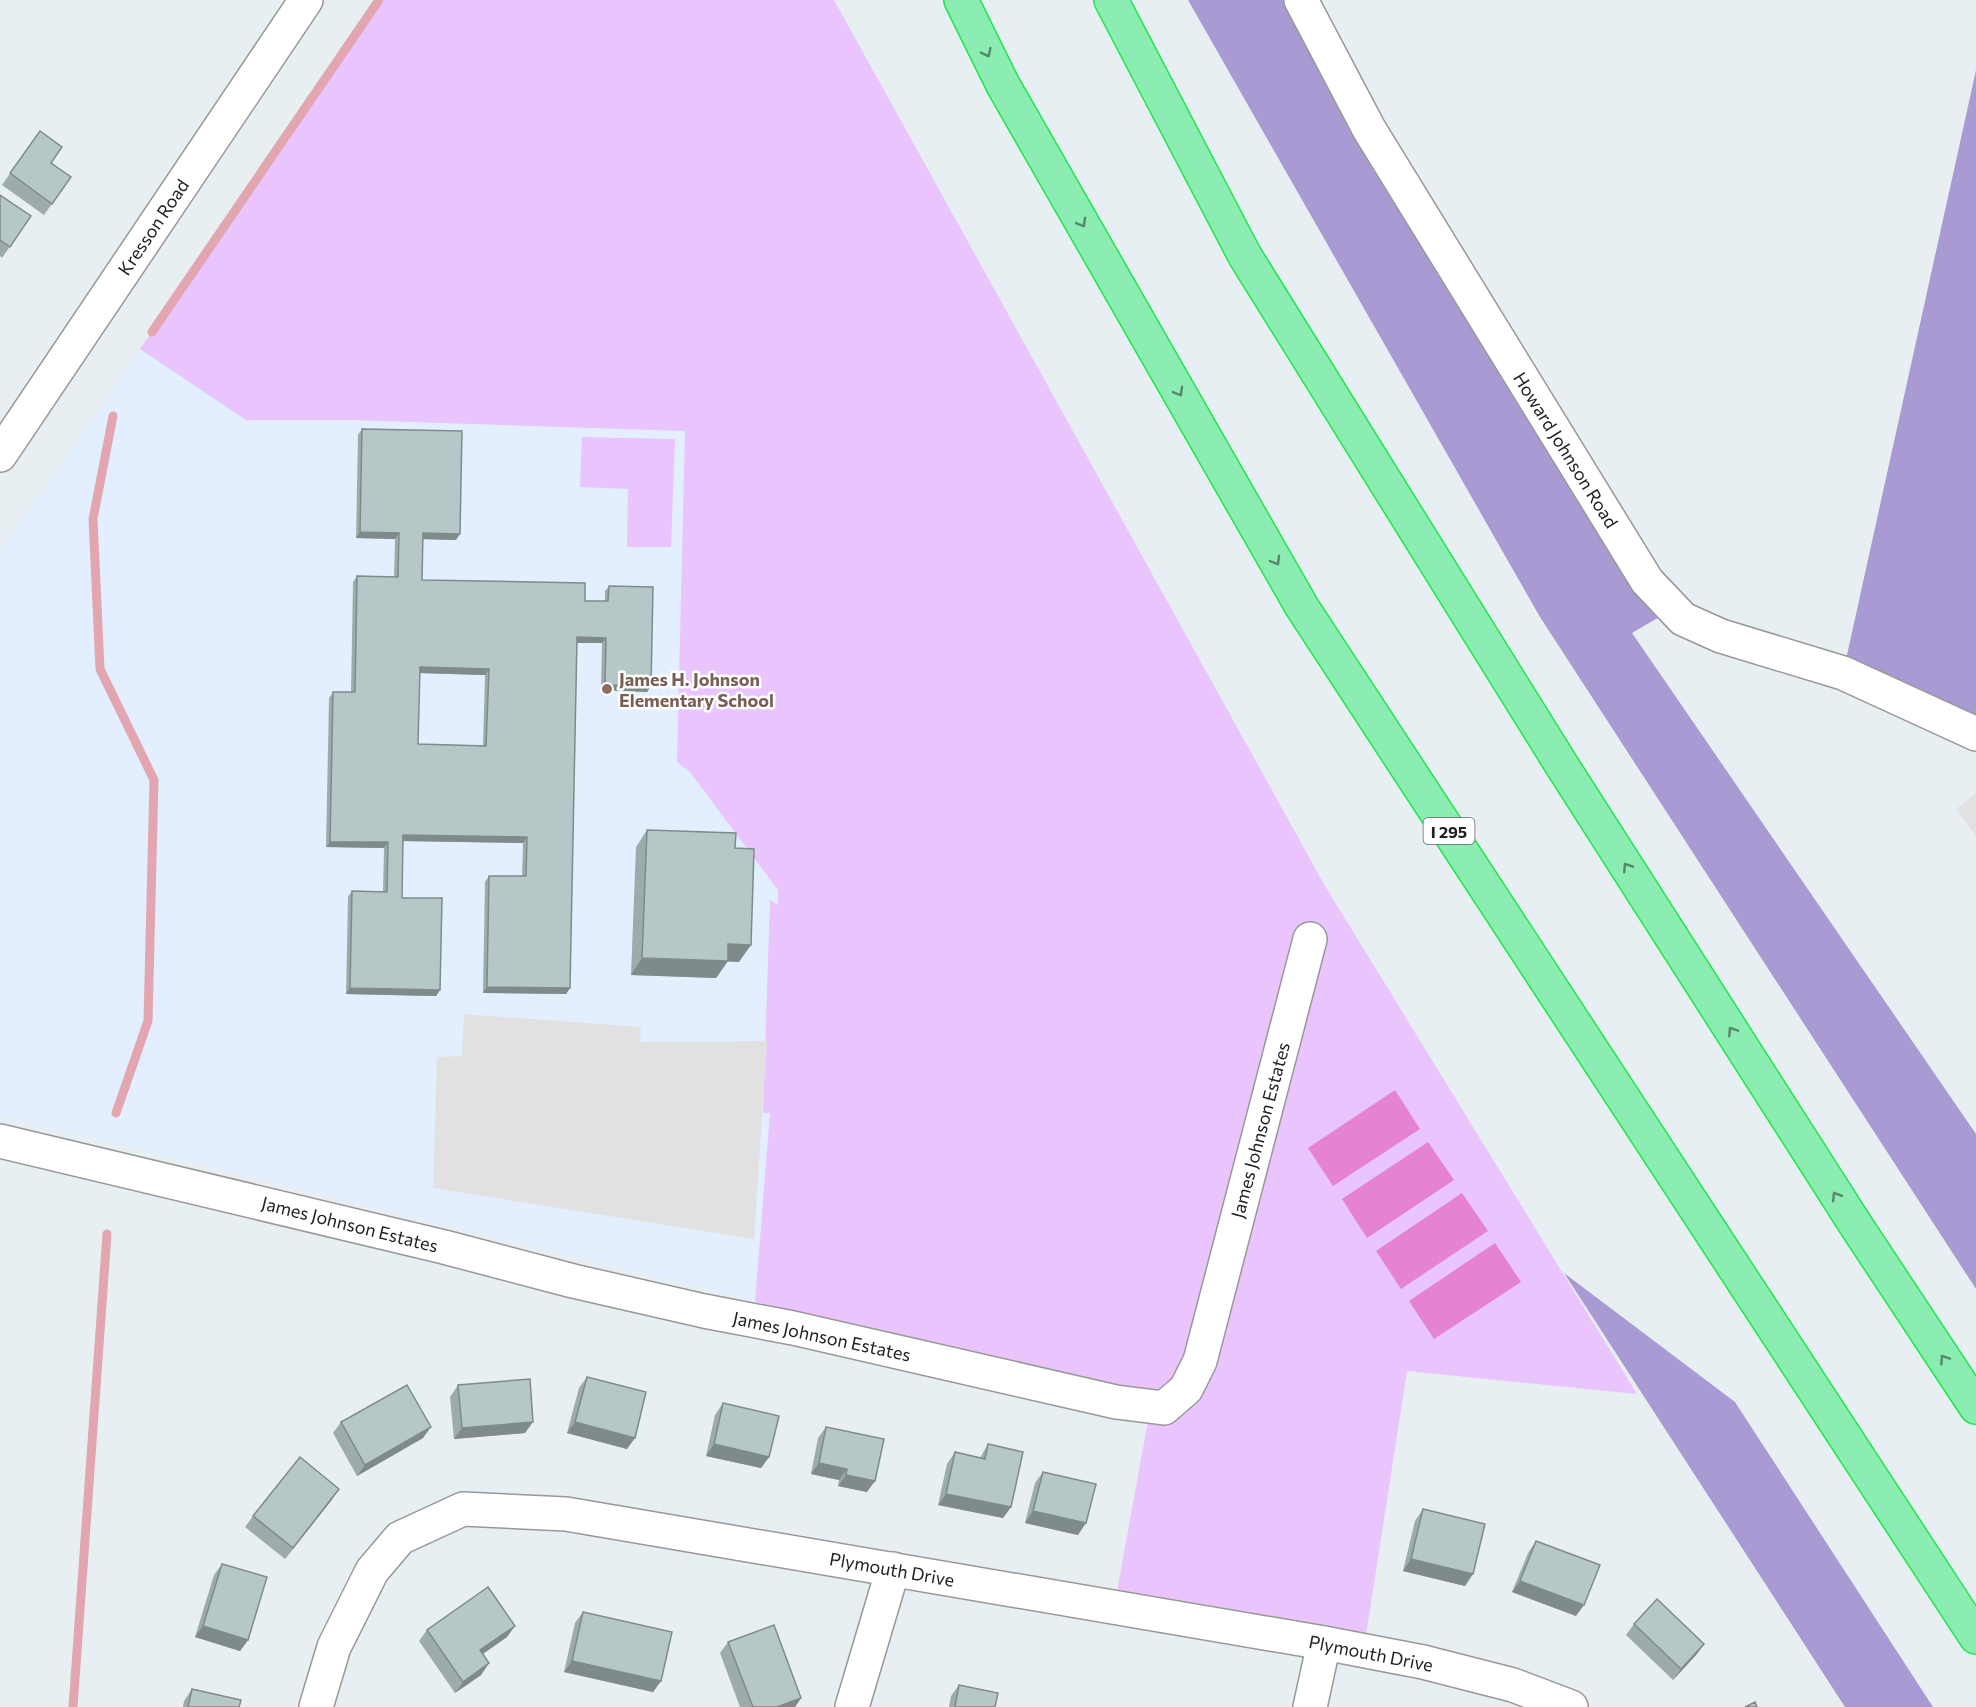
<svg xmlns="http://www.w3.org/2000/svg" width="1976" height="1707" viewBox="0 0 1976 1707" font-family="Commissioner,sans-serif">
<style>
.education{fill:#e3efff}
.forest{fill:#aa9ad3}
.park{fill:#e9c4fd}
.pitch{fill:#e582d2}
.parking{fill:#e1e1e1}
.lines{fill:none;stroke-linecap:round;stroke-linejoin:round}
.stream{stroke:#e2a6b1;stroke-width:9}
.minor-casing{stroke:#989898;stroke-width:36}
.highway-casing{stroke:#1ee64d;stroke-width:36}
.minor{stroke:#fff;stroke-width:33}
.highway{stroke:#8cedb2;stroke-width:33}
.wall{fill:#9dabab;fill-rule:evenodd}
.shaded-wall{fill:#7f8b8b}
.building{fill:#b6c7c7;stroke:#7f8b8b;stroke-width:1.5;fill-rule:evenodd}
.oneway{stroke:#56876a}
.education-dot{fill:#8d6e63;stroke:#fff;stroke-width:2}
.labels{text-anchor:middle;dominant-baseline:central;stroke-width:5;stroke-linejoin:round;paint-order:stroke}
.shield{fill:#fff;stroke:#646464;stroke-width:1.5}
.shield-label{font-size:16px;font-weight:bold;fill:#212121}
.street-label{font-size:18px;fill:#212121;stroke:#fff}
.education-label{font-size:18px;font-weight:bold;fill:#785e54;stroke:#fff;text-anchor:start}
</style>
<rect width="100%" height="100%" fill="#e7eff2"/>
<path class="education" d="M384 0H834L1152 1399 0 1115V552Z"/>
<g class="forest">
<path d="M1188 0H1285L1673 609 1632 633 1976 1134V1289L1540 617Z"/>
<path d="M1976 70V734L1843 673Z"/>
<path d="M1564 1273 1735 1402 1933 1707H1845Z"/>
</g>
<g class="park">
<path d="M384 0H834L1325 886 1637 1394 1407 1371 1362 1661 1112 1619 1152 1399 755 1302 770 1113H763L770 900 778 905V890L690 772 677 762 685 431 351 420H246L140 349Z"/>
<path d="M582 437 675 439 671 547H627L628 489 580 487Z"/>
</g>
<g class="pitch">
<path d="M1395 1090 1420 1129 1333 1186 1308 1148Z"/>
<path d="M1428 1142 1454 1180 1367 1238 1342 1199Z"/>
<path d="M1462 1193 1488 1231 1401 1289 1376 1251Z"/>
<path d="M1495 1243 1521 1282 1434 1339 1409 1301Z"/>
</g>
<g class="parking">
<path d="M1976 793V836L1956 809Z"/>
<path d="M464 1014 641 1027 640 1042 767 1041 754 1239 433 1188 437 1057 462 1056Z"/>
</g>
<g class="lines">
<g class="stream">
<path d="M152 332 379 0"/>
<path d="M113 416 93 519 100 669 154 780 148 1021 116 1113"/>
<path d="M73 1707 107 1234"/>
</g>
<g class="minor-casing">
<g id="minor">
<path d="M1301 0 1369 129 1647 581 1683 619 1721 636 1843 673 1976 734"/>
<path d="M0 455 306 0"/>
<path d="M0 1141 444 1247 573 1281 704 1311 793 1328 1116 1402 1164 1408 1186 1389 1200 1361 1310 939"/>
<path d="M316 1707 334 1647 372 1571 400 1538 463 1509 566 1514 1324 1643 1423 1662 1513 1685 1571 1707"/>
<path d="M852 1707 893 1569"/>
<path d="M1310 1707 1324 1643"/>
</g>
</g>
<g class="highway-casing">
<g id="highway">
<path d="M961 0 1003 85 1302 607 1976 1637"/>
<path d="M1111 0 1245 256 1561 764 1857 1227 1976 1407"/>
</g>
</g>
<use href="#minor" class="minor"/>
<use href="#highway" class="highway"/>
</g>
<g class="wall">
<path d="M40 131 51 163 71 177 44 215 2 185Z"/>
<path d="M0 195 31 216 2 258 0 256Z"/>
<path d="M362 429 456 540 423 539 422 580 585 601H605V591L609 586 651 686 647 692 601 690 602 643H577L570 988 566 994 483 993 485 882 489 876H522L523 843 403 841 402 898 440 990 436 996 346 994 348 897 352 891H383L384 848 326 847 329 698 333 692H351L353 582 357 576 394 577 395 539 356 538 358 435ZM420 673 485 675 483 746 418 744Z"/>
<path d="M647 830 735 848 739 962 728 961 716 978 631 975 636 847Z"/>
<path d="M587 1377 627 1449 567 1433 579 1388Z"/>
<path d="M458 1385 525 1433 454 1439 450 1397Z"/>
<path d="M723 1403 769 1457 761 1468 706 1456 715 1415Z"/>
<path d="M341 1422 423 1438 357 1476 333 1433Z"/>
<path d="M826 1427 867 1492 838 1486 839 1480 811 1474 818 1438Z"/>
<path d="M988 1444 1011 1507 1003 1518 938 1505 947 1464 955 1452 980 1458Z"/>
<path d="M1043 1472 1078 1535 1025 1523 1035 1483Z"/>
<path d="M339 1489 285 1559 245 1527 253 1516Z"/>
<path d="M1423 1509 1465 1586 1403 1571 1415 1521Z"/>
<path d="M1536 1541 1576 1616 1512 1592 1528 1553Z"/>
<path d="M222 1564 248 1640 240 1651 195 1637 214 1575Z"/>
<path d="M583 1612 661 1681 653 1692 564 1672 575 1623Z"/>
<path d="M1634 1624 1704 1644 1696 1655 1673 1680 1626 1635Z"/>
<path d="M427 1630 507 1637 483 1654 489 1663 481 1675 455 1693 419 1641Z"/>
<path d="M728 1642 801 1698 795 1707H740L720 1653Z"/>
<path d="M959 1685 995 1707H949L951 1696Z"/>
<path d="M192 1689 239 1707H183L184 1701Z"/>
</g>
<g class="shaded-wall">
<path d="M360 532 399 533 395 539 356 538Z"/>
<path d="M423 533 460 534 456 540 419 539Z"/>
<path d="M577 637 606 638 602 643H573Z"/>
<path d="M420 667 489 669 485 675 416 673Z"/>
<path d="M605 685 651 686 647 692 601 690Z"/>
<path d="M403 835 527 837 523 843 399 841Z"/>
<path d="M330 842H388L384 848 326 847Z"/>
<path d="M728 944 751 945 739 962 719 961H728L716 978 631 975 642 958Z"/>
<path d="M487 987 570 988 566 994 483 993Z"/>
<path d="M350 988 440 990 436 996 346 994Z"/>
<path d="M533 1422 525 1433 454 1439 462 1428Z"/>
<path d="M575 1422 635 1438 627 1449 567 1433Z"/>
<path d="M431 1427 423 1438 357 1476 365 1465Z"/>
<path d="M714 1444 769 1457 761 1468 706 1456Z"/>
<path d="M819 1463 847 1469 839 1480 811 1474Z"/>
<path d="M846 1475 875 1481 867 1492 838 1486Z"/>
<path d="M339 1489 331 1501 285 1559 293 1548Z"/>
<path d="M946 1494 1011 1507 1003 1518 938 1505Z"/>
<path d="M1033 1511 1086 1523 1078 1535 1025 1523Z"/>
<path d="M1411 1559 1473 1574 1465 1586 1403 1571Z"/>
<path d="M1520 1581 1584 1605 1576 1616 1512 1592Z"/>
<path d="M203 1626 248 1640 240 1651 195 1637Z"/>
<path d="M515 1626 507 1637 472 1661 480 1650Z"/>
<path d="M1704 1644 1696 1655 1673 1680 1681 1669Z"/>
<path d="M572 1661 661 1681 653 1692 564 1672Z"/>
<path d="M489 1663 481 1675 455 1693 463 1682Z"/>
<path d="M801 1698 795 1707H777Z"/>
</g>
<g class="building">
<path d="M40 131 62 147 51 163 71 177 52 204 10 173Z"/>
<path d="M0 195 31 216 10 247 0 240Z"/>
<path d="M362 429 462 431 460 534 423 533 422 580 585 583V601H608L609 586 653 587 651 686 605 685 606 638 577 637 570 988 487 987 489 876H526L527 837 403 835 402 898H442L440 990 350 988 352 891 387 892 388 842H330L333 692H355L357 576 398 577 399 533 360 532ZM420 667 489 669 486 746 418 744Z"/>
<path d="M647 830 736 833 735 848 754 849 751 945 728 944V961L642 958Z"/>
<path d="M587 1377 646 1392 635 1438 575 1422Z"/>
<path d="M530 1379 533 1422 462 1428 458 1385Z"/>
<path d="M407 1385 431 1427 365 1465 341 1422Z"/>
<path d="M723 1403 779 1416 769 1457 714 1444Z"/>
<path d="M826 1427 884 1439 875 1481 846 1475 847 1469 819 1463Z"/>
<path d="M988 1444 1023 1452 1011 1507 946 1494 955 1452 985 1459Z"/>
<path d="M300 1457 339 1489 293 1548 253 1516Z"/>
<path d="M1043 1472 1096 1484 1086 1523 1033 1511Z"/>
<path d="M1423 1509 1485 1524 1473 1574 1411 1559Z"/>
<path d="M1536 1541 1600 1565 1584 1605 1520 1581Z"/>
<path d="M222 1564 267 1577 248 1640 203 1626Z"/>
<path d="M488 1587 515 1626 480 1650 489 1663 463 1682 427 1630Z"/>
<path d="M1657 1599 1704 1644 1681 1669 1634 1624Z"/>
<path d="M583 1612 672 1632 661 1681 572 1661Z"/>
<path d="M774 1625 801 1698 777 1707H753L728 1642Z"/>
<path d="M959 1685 998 1693 995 1707H955Z"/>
<path d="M192 1689 241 1700 239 1707H188Z"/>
<path d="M1755 1702 1757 1707H1745Z"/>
</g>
<defs><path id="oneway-chevron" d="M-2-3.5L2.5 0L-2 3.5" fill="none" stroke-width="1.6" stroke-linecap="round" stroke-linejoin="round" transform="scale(1.5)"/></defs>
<g class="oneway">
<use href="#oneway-chevron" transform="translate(987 53) rotate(64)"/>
<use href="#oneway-chevron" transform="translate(1082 223) rotate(60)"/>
<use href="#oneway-chevron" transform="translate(1179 392) rotate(60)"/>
<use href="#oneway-chevron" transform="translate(1276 561) rotate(60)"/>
<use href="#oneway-chevron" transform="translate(1627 867) rotate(-123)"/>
<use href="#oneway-chevron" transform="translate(1732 1031) rotate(-123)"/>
<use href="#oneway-chevron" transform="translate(1836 1196) rotate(-122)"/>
<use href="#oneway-chevron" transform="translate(1944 1359) rotate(-124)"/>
</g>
<circle class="education-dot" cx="607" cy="689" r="6"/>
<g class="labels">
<rect class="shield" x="1423.5" y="818" width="51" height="26" rx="4.5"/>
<g class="shield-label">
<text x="1449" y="831">I 295</text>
</g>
<g class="street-label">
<text transform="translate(153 227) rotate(-56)">Kresson Road</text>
<text transform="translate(1566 450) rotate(58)">Howard Johnson Road</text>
<text transform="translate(1260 1130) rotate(-75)">James Johnson Estates</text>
<text transform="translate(350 1224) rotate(14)">James Johnson Estates</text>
<text transform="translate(822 1336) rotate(12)">James Johnson Estates</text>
<text transform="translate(892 1569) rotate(10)">Plymouth Drive</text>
<text transform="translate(1371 1653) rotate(11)">Plymouth Drive</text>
</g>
<g class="education-label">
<text x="619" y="679">James H. Johnson<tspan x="619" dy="21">Elementary School</tspan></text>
</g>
</g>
</svg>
